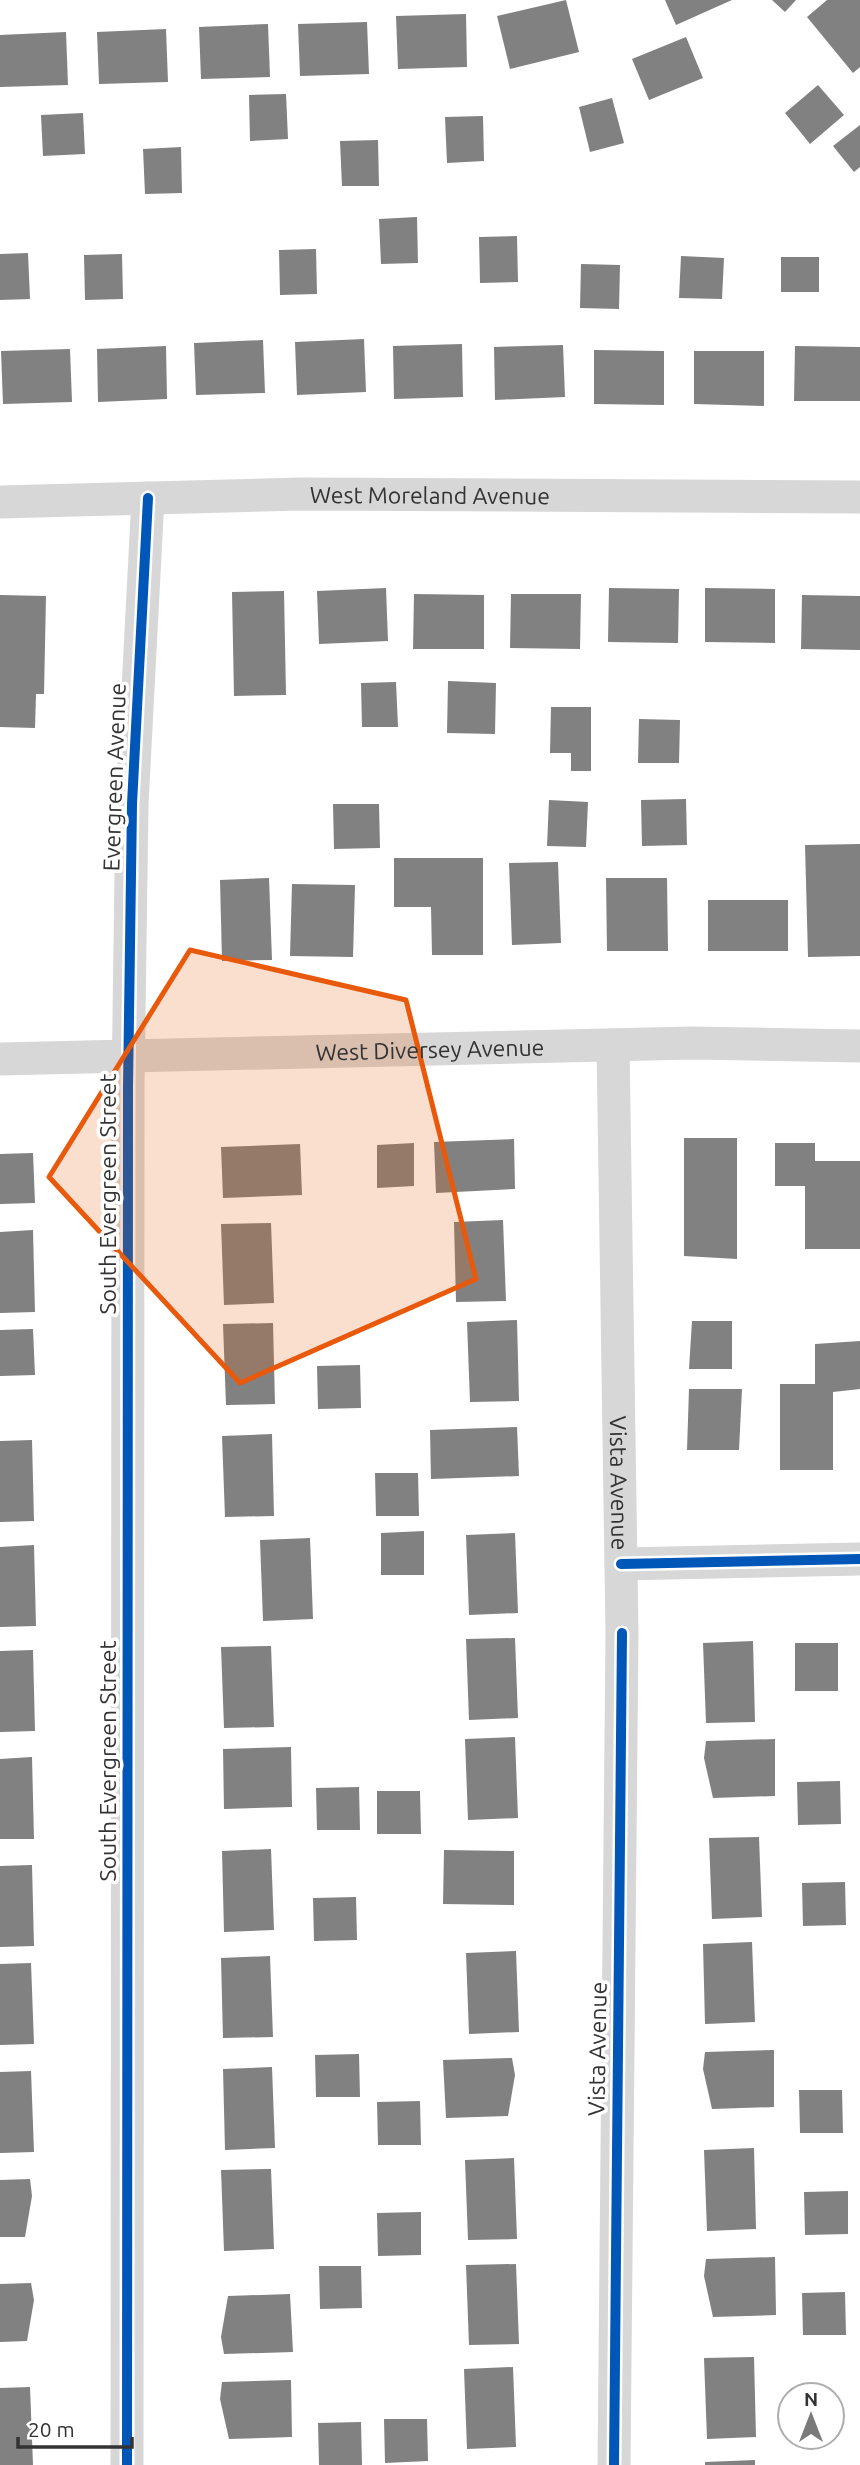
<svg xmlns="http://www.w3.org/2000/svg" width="860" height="2465" viewBox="0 0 860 2465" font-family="Ubuntu,sans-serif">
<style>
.building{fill:#818181}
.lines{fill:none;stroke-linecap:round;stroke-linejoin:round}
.minor{stroke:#d7d7d7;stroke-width:33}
.cycleway-casing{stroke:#fff;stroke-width:15}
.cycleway{stroke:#0057b8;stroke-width:10}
.marked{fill:#e8590c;fill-opacity:0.2;stroke:#e8590c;stroke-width:5;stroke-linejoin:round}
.labels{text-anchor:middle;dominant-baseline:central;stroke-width:7;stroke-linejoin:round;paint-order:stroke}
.street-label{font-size:23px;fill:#333;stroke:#fff}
</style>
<rect width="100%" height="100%" fill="#fff"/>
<g class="building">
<path d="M566 0 579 52 510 69 497 16Z"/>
<path d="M665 0H732L676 25Z"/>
<path d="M772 0H796L785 12Z"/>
<path d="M827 0H860V67L853 73 807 17Z"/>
<path d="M466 14 467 67 398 69 396 16Z"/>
<path d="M367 22 369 74 300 76 298 24Z"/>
<path d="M268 24 270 77 201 79 199 27Z"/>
<path d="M166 29 168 82 99 84 97 32Z"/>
<path d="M66 32 68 85 0 87V35Z"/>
<path d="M686 37 703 78 649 100 632 59Z"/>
<path d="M818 85 844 115 810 144 785 113Z"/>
<path d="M286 94 288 139 250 141 249 95Z"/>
<path d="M612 98 624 143 590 152 579 107Z"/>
<path d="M83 113 85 154 43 156 41 115Z"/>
<path d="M483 116 484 161 447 163 445 117Z"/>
<path d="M860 125V167L854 172 833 146Z"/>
<path d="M378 140 379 186H342L340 141Z"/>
<path d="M181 147 182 193 145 194 143 149Z"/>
<path d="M417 217 418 263 381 264 379 219Z"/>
<path d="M517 236 518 282 480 283 479 237Z"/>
<path d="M316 249 317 294 280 295 279 250Z"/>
<path d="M28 253 30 299 0 300V254Z"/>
<path d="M122 254 123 299 85 300 84 255Z"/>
<path d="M681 256 724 258 722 299 679 298Z"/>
<rect x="781" y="257" width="38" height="35"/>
<path d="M581 264 620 265 619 309 580 308Z"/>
<path d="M364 339 366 392 297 395 295 342Z"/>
<path d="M263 340 265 393 196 395 194 343Z"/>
<path d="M462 344 463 397 394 399 393 346Z"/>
<path d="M563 345 565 397 495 400 494 347Z"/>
<path d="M166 346 167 399 98 402 97 349Z"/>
<path d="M795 346 860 347V401H794Z"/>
<path d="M70 349 72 402 3 404 1 351Z"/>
<path d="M594 350 664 351V405L594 404Z"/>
<path d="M694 351H764V406L694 404Z"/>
<path d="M386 588 388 641 319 644 317 591Z"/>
<path d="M609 588 679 589 678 643 608 642Z"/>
<path d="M705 588 775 589V643L705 642Z"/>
<path d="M284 591 286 695 234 696 232 592Z"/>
<path d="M414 594 484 595V649H413Z"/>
<path d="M511 594H581L580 649 510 648Z"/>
<path d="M0 595 46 596 44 694H36L35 728 0 727Z"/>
<path d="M802 595 860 596V650L801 649Z"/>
<path d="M448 681 496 683 495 734 447 733Z"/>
<path d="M396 682 398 727H362L361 683Z"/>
<path d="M551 707H591V771H571V753H550Z"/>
<path d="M639 719 680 720 679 763H638Z"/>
<path d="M686 799 687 845 642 846 641 800Z"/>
<path d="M549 800 588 802 586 847 547 846Z"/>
<path d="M333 804H379L380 848 334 849Z"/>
<path d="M860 844V956L808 957 805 845Z"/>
<path d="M394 858H483V955H432L431 907H394Z"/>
<path d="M558 862 561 943 512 945 509 863Z"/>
<path d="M269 878 272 960 222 961 220 880Z"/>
<path d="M606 878H667L668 951H607Z"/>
<path d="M292 884 355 885 353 957 290 956Z"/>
<rect x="708" y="900" width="80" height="51"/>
<path d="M684 1138H737V1259L684 1256Z"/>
<path d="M514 1139 515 1189 436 1193 434 1142Z"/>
<path d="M414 1143V1186L377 1188V1145Z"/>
<path d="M775 1143H815V1161H860V1249H805V1186H775Z"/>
<path d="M300 1144 302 1195 223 1198 221 1147Z"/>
<path d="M33 1153 35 1203 0 1204V1154Z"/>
<path d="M503 1220 506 1301 456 1302 454 1222Z"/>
<path d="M271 1223 274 1303 224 1305 221 1224Z"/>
<path d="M33 1230 35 1312 0 1313V1232Z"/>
<path d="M517 1320 519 1401 470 1402 467 1322Z"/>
<path d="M692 1321H732V1369H689Z"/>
<path d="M273 1323 275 1404 226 1405 223 1324Z"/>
<path d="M33 1329 35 1375 0 1376V1330Z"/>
<path d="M860 1341V1389L833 1392V1470H780V1384H815V1344Z"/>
<path d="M360 1365 361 1408 318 1409 317 1366Z"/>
<path d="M689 1389H742L739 1450H687Z"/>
<path d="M517 1427 519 1476 431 1479 430 1430Z"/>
<path d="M272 1434 274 1516 225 1517 222 1436Z"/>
<path d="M32 1440 34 1521 0 1522V1441Z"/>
<path d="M375 1473H418L419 1516H376Z"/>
<path d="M424 1531V1575H381V1533Z"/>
<path d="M515 1533 518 1613 469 1615 466 1535Z"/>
<path d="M310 1538 313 1619 263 1621 260 1540Z"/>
<path d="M34 1545 36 1626 0 1627V1547Z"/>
<path d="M515 1638 518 1718 469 1720 466 1639Z"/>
<path d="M753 1641 755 1722 706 1723 703 1643Z"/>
<rect x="795" y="1643" width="43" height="48"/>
<path d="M271 1646 274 1727 224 1728 221 1647Z"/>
<path d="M33 1650 35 1731 0 1732V1651Z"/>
<path d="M515 1737 518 1818 468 1820 465 1739Z"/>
<path d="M775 1739V1796L713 1798 704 1758 706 1741Z"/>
<path d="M291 1747 292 1807 224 1809 223 1749Z"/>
<path d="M32 1757 34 1839H0V1759Z"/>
<path d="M840 1781 841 1824 798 1825 797 1782Z"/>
<path d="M359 1787 360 1830H317L316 1788Z"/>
<path d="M377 1791H420L421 1834H377Z"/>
<path d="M759 1837 762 1917 712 1919 709 1838Z"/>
<path d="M271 1849 274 1930 224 1932 222 1851Z"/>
<path d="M444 1850 514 1851V1905L443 1904Z"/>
<path d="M32 1865 34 1946 0 1947V1866Z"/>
<path d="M845 1882 846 1925 803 1926 802 1883Z"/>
<path d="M356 1897 357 1940 314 1941 313 1898Z"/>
<path d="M752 1942 755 2022 705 2024 703 1944Z"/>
<path d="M516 1951 519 2032 469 2034 466 1953Z"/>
<path d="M270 1956 273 2037 223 2038 221 1958Z"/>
<path d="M31 1963 34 2044 0 2045V1964Z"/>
<path d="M774 2050V2107L712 2109 703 2069 705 2052Z"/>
<path d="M359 2054 360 2097H316L315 2055Z"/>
<path d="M512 2058 515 2075 508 2116 446 2118 443 2060Z"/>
<path d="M272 2067 275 2148 225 2150 223 2069Z"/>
<path d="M31 2071 34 2152 0 2153V2072Z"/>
<path d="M799 2090H842L843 2133H800Z"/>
<path d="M420 2101 421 2145H378L377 2102Z"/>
<path d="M754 2148 756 2229 707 2231 704 2150Z"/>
<path d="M514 2158 517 2239 468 2240 465 2160Z"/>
<path d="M271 2169 274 2249 224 2251 221 2170Z"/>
<path d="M30 2179 32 2196 25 2237H0V2180Z"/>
<path d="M848 2191V2234L805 2235 804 2192Z"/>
<path d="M421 2212V2255L378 2256 377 2213Z"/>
<path d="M775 2257 776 2315 713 2317 704 2276 706 2259Z"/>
<path d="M516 2264 519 2344 469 2345 466 2265Z"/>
<path d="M319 2266H361L362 2308 320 2309Z"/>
<path d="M31 2283 34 2300 27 2341 0 2342V2284Z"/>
<path d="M845 2292 846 2335H803L802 2293Z"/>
<path d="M290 2294 293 2352 224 2354 221 2337 228 2296Z"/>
<path d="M754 2357 756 2437 707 2439 704 2358Z"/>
<path d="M513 2367 516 2447 467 2449 464 2369Z"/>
<path d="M291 2380 292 2437 229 2439 220 2399 222 2382Z"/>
<path d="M30 2387 33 2465H0V2388Z"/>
<path d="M384 2419H427L428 2461 385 2463Z"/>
<path d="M361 2422 362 2465H319L318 2423Z"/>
<path d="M755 2460V2465H705V2462Z"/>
</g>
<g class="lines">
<g class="minor">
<path id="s1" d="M0 502 301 494 860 497"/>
<path id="s2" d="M613 1045 622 1633 614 2465"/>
<path id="s3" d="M0 1059 692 1043 860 1046"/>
<path d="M621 1564 860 1559"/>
<path d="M127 2465 128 1087 132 804 148 498"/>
</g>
<g class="cycleway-casing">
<g id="cycleway">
<path d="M621 1564 860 1559"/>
<path d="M127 2465 128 1087 132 804 148 498"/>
<path d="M614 2465 622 1633"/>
</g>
</g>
<use href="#cycleway" class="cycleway"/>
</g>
<path class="marked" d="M190 950 406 1000 476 1279 240 1383 49 1177Z"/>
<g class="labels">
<g class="street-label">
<text stroke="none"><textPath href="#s1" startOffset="430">West Moreland Avenue</textPath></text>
<text transform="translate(114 777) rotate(-88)">Evergreen Avenue</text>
<text stroke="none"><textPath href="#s3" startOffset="430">West Diversey Avenue</textPath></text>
<text transform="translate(107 1194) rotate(-90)">South Evergreen Street</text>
<text stroke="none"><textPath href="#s2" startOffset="438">Vista Avenue</textPath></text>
<text transform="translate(107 1761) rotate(-90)">South Evergreen Street</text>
<text transform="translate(597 2049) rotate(-89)">Vista Avenue</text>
</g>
</g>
<g transform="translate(811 2416)"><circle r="33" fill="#ffffff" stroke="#adadad" stroke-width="2"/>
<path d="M0-5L12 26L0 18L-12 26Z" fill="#7a7a7a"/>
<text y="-10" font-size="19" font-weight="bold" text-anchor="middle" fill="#333333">N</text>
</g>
<path d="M18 2437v10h114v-10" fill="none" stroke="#333333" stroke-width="3.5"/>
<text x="28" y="2437" font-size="21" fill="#333333" stroke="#ffffff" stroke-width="5" paint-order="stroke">20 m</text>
</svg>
